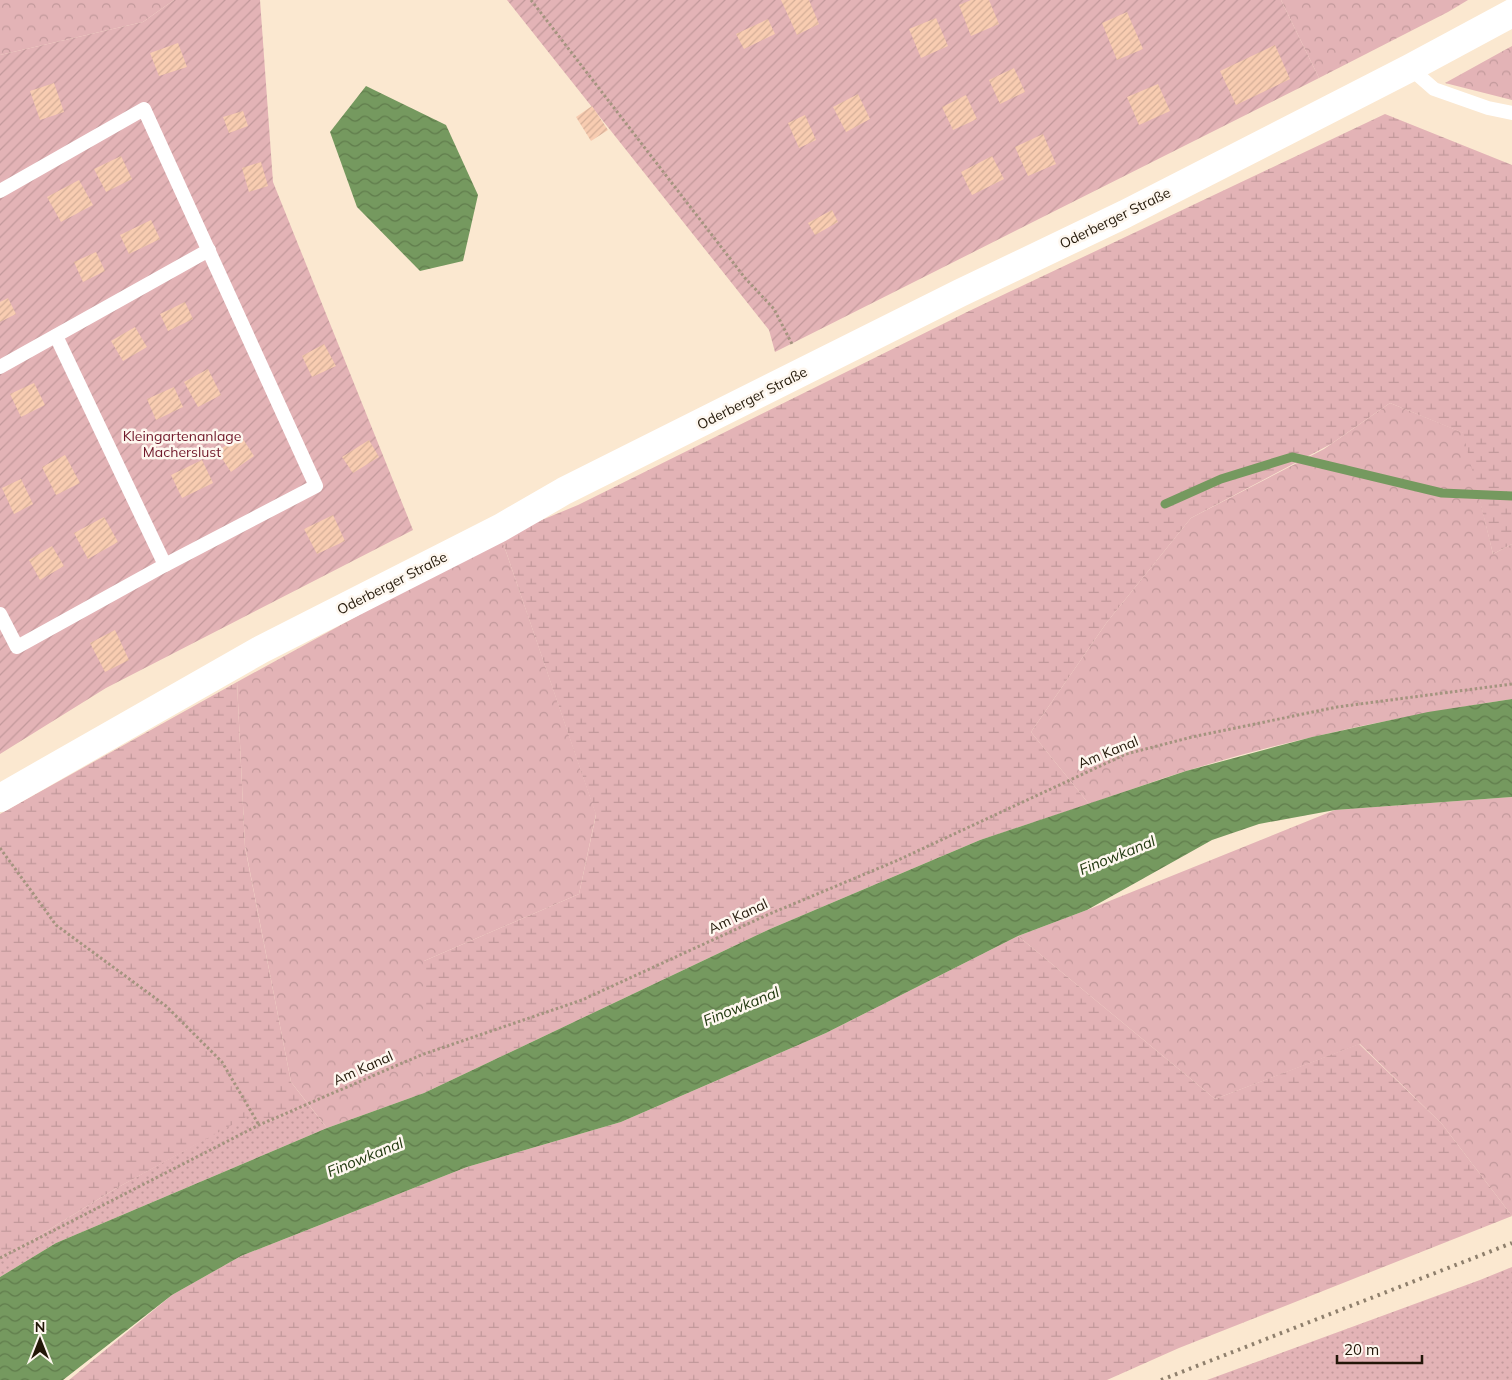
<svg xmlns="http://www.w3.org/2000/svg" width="1512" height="1380" viewBox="0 0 1512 1380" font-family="Mulish,sans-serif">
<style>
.grass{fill:url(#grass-dots)}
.forest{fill:url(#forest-crowns)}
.wetland{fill:url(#wetland-marsh)}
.garden{fill:url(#garden-furrows)}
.water{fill:url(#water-waves)}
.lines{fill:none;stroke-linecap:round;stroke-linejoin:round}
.stream{stroke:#75995f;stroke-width:9}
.building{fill:url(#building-hatch)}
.path{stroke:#a4947f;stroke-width:3;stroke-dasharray:2.5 2.5;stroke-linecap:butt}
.lane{stroke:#fff;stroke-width:14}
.secondary{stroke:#fff;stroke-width:28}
.rail{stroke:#8e7f6c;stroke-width:4;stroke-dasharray:2.5 5;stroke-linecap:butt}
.labels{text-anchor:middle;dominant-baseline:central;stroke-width:5;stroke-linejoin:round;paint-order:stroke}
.street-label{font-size:14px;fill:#221708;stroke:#fef7ef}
.park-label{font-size:14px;fill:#6f1729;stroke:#fef7ef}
.water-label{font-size:15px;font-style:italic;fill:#223a11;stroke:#fef7ef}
</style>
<defs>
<pattern id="grass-dots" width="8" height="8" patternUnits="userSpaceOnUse" patternTransform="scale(1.25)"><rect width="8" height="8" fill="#e3b3b6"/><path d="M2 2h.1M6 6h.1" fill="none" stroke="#c2999b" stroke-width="1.8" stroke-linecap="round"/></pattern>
<pattern id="forest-crowns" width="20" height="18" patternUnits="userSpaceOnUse" patternTransform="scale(1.25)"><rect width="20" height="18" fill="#e3b3b6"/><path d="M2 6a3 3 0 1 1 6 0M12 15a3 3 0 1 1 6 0" fill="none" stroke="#c2999b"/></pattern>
<pattern id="wetland-marsh" width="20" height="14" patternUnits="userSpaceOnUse" patternTransform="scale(1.25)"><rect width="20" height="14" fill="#e3b3b6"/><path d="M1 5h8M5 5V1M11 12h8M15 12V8" fill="none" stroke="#c2999b"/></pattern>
<pattern id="garden-furrows" width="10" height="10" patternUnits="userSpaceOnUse" patternTransform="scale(1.25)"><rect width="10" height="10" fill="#e3b3b6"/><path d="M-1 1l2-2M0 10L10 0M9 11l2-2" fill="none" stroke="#c2999b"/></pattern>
<pattern id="water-waves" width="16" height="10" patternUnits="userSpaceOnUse" patternTransform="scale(1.25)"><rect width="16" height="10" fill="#75995f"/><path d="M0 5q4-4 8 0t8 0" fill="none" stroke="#607c4c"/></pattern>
<pattern id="building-hatch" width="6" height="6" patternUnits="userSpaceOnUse" patternTransform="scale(1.25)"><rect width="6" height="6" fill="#f8ccb1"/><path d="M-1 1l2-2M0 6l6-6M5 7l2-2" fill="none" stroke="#d4ae97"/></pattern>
</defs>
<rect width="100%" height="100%" fill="#fbe8d0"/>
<g class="grass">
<path d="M308 1104 327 1128 56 1243 0 1277V1258L24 1245 115 1189 250 1114 259 1126Z"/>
<path d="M1512 1267V1380H1207L1480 1280Z"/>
</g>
<g class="forest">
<path d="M0 0H174L143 22 0 55Z"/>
<path d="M1281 0H1468L1448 12 1319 78Z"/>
<path d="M1512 46V100L1445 83Z"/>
<path d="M1390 403 1464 433 1493 554 1512 544V699C1402 716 1293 738 1186 771 1154 781 1121 793 1089 804L1031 732 1107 622 1191 518 1324 449Z"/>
<path d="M501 537 596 814 579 894 424 961V1093L327 1128 291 1082 245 846 237 682Z"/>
<path d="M1512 797V1216L1442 1124 1360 1044 1215 1099 1018 936 1087 910 1335 810Z"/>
</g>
<g class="wetland">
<path d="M1385 114 1512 165V544L1493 554 1463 433 1390 403 1331 444 1191 518 1107 622 1031 732 1089 804 980 840 770 929 424 1093V961L579 894 596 815 501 537 578 505 967 312Z"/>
<path d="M237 682 245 847 291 1082 308 1104 259 1126 250 1115 115 1189 24 1245 0 1258V814Z"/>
<path d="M1018 936 1215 1099 1359 1044 1442 1124 1512 1216 1179 1348 1107 1380H69L172 1295 241 1256 467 1167 621 1122 826 1033Z"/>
</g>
<g class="garden">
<path d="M174 0H260L273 182 413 530 106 688 0 754V55L143 22Z"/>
<path d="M507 0H1281L1319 78 775 352 769 330Z"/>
</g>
<g class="water">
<path d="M366 86 446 125 478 195 463 261 420 271 357 207 330 132Z"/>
<path d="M1512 699V797L1335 810 1259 824 1212 840 1087 910 1018 936 826 1033 621 1122 467 1167 241 1256 172 1295 63 1380H0V1277L56 1243 327 1128 424 1093 770 929 980 840 1186 771 1312 737 1428 712Z"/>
</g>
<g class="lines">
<path class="stream" d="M1165 504 1221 479 1292 457 1442 493 1512 496"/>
</g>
<g class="building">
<path d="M781 0H809L819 24 797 35Z"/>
<path d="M971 0H989L999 24 971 36 959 5Z"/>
<path d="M1127 12 1143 49 1117 60 1102 23Z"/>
<path d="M936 18 948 46 921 58 909 29Z"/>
<path d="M768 19 775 34 744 49 736 34Z"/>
<path d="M178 43 187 67 159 76 150 53Z"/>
<path d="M1275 45 1290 79 1236 105 1220 71Z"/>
<path d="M1014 68 1025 92 1000 104 989 80Z"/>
<path d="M54 83 64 112 40 120 30 91Z"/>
<path d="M1158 84 1170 111 1139 125 1127 97Z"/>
<path d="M858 94 870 119 846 132 833 107Z"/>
<path d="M966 95 977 119 953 130 942 107Z"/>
<path d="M592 106 608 130 591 141 576 117Z"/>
<path d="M243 111 248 126 229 133 223 117Z"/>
<path d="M805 115 816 140 799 148 788 123Z"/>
<path d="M1043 134 1056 164 1028 176 1015 147Z"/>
<path d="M121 156 132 179 106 192 94 169Z"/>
<path d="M992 156 1004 179 972 195 961 172Z"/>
<path d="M261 162 268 186 249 192 242 168Z"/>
<path d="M79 180 93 205 61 222 47 197Z"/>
<path d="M832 210 838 222 815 235 808 223Z"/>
<path d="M151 220 160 239 129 254 120 235Z"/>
<path d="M96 252 105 271 83 282 74 262Z"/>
<path d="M8 298 16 314 0 322V302Z"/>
<path d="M185 302 193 319 168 331 160 314Z"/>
<path d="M135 327 147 347 123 361 111 341Z"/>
<path d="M324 344 336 366 312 377 302 356Z"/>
<path d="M208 369 221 395 198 407 184 382Z"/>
<path d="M34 383 45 405 21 417 10 394Z"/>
<path d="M174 387 183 407 156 420 147 399Z"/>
<path d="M241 436 254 456 231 472 217 451Z"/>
<path d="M369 440 379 457 353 473 342 457Z"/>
<path d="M65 455 80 483 56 495 42 467Z"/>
<path d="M202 460 213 483 182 498 171 475Z"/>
<path d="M21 479 33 504 14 514 2 488Z"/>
<path d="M333 515 345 541 317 554 304 529Z"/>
<path d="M104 517 118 542 88 559 74 533Z"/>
<path d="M52 546 64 566 40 580 29 560Z"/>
<path d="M115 630 129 660 105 672 90 643Z"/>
</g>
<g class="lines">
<g class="path">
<path d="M531 0 745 278 774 309 793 346"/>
<path d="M0 848 56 925 166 1006 222 1062 259 1125"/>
<path d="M0 1258 259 1125 421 1055 582 1000 767 915 896 861 1126 754 1192 737 1337 707 1512 684"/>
</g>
<g class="lane">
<path d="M1410 68 1434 89 1488 108 1512 113"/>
<path d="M0 191 144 109 316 486 165 565 17 647 0 614"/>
<path d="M56 336 165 565"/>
<path d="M0 367 209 250"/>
</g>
<path class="secondary" d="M0 798 260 650 500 528 564 491 960 293 1125 214 1410 68 1512 13"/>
<path class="rail" d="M1161 1380 1512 1243"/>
</g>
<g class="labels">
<g class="street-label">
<text transform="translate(1115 218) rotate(-26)">Oderberger Straße</text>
<text transform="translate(752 398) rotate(-27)">Oderberger Straße</text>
<text transform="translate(392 583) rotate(-27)">Oderberger Straße</text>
<text transform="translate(1108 752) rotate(-22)">Am Kanal</text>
<text transform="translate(738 916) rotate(-25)">Am Kanal</text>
<text transform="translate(363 1068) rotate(-24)">Am Kanal</text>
</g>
<g class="park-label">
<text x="182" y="436">Kleingartenanlage<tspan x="182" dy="16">Macherslust</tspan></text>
</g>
<g class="water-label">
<text transform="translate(1117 855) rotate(-22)">Finowkanal</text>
<text transform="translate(741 1006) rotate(-22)">Finowkanal</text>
<text transform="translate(365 1157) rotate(-22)">Finowkanal</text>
</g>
</g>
<g transform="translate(40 1340)" stroke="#fef7ef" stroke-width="4" paint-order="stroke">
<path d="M0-4L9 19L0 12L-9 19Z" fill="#221708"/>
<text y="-8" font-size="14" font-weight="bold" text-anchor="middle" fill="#221708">N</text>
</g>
<path d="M1337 1355v8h85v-8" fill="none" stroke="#221708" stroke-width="2.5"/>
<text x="1344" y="1355" font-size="15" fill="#221708" stroke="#fef7ef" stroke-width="4" paint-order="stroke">20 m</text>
</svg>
